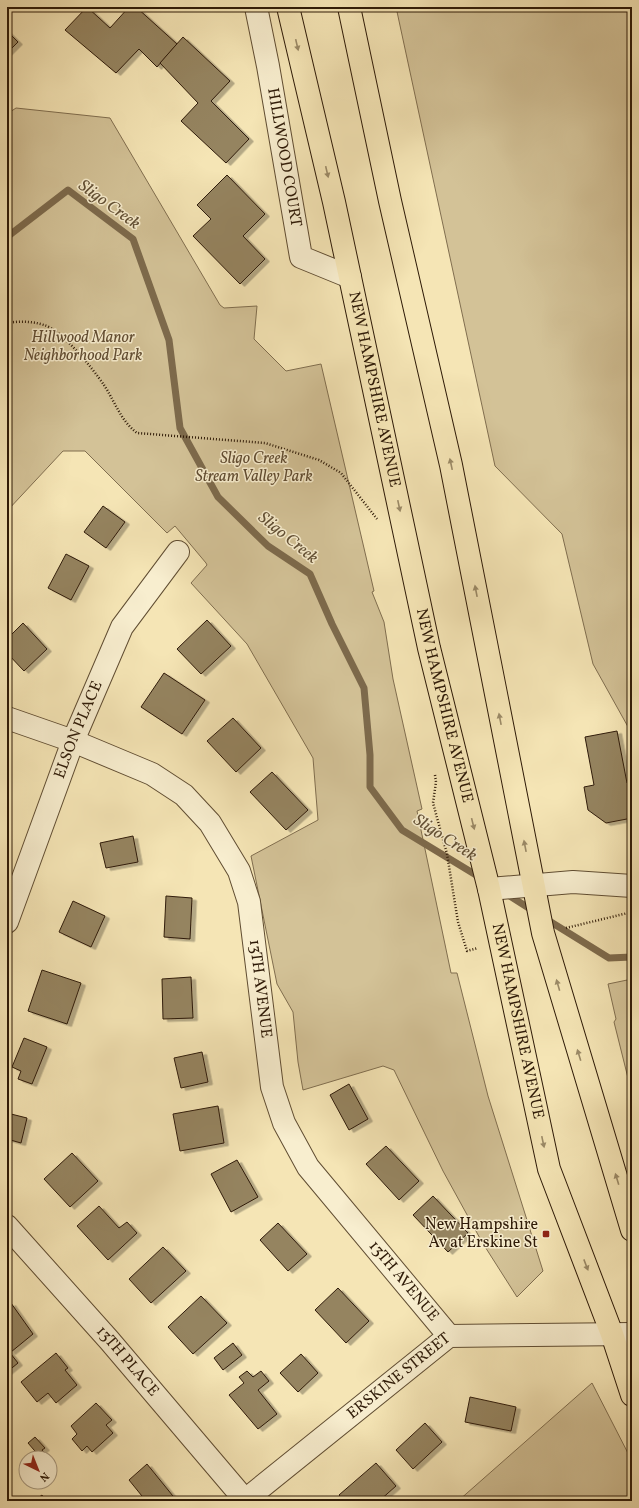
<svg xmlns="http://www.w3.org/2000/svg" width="639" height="1508" viewBox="0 0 639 1508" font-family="Vollkorn,serif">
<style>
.green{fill:#d3c297;stroke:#806e4f}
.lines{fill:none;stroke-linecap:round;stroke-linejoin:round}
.stream{stroke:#7d6a4c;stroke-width:7}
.building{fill:#958461;stroke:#2e1a07;filter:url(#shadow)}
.minor-casing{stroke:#604d32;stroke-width:24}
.tertiary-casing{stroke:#604d32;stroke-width:24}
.primary-casing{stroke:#2e1a07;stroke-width:24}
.path{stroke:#2e1a07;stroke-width:2.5;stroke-dasharray:1 2;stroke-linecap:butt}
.minor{stroke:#f8eecf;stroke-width:22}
.tertiary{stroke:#f8eecf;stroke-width:22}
.primary{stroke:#f5e5b5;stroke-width:22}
.oneway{fill:#9b8a67}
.poi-dot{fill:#8f2418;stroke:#f8eecf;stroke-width:1.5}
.labels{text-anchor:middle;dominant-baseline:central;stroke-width:3;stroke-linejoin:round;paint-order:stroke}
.street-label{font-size:16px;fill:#2e1a07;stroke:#f8eecf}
.park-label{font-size:16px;font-style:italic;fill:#604c32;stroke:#f8eecf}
.poi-label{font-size:16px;fill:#2e1a07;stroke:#f8eecf;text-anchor:end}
.water-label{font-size:17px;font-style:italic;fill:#625035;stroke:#f8eecf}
</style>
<defs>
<filter id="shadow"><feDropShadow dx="4.5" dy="2.5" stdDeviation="0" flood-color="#0004"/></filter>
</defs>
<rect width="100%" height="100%" fill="#f5e5b5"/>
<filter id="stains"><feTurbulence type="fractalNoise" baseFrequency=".005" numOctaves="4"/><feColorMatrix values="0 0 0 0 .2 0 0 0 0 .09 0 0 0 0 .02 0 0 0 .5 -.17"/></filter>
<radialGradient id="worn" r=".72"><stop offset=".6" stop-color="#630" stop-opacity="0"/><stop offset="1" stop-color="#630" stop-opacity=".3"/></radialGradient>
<g class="green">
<path d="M396 7H632V734L593 664 562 534 495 466Z"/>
<path d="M16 108 110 118 220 305 224 308 257 306 254 339 286 371 321 364 374 591 372 592 384 622 393 679 422 809 417 811 451 973H457L488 1096 543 1271 517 1297 482 1242 443 1171 394 1070 383 1066 303 1090 298 1062 293 1012 277 984 251 856 318 820 313 758 247 644 191 583 207 565 206 563 175 526 167 533 85 451H63L7 511V114Z"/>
<path d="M632 979V1094L614 1022 616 1019 608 984Z"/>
<path d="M592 1383 632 1461V1501H458Z"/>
</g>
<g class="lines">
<g class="stream">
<path d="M7 237 68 190 133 239 169 340 180 428 218 497 268 546 310 574 332 624 364 688 370 755V787L402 830 481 878"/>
<path d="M505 893 535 912"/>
<path d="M546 919 609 958 632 957"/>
</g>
</g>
<g class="building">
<path d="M87 7 110 28 129 7H136L177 44 157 67 139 49 116 73 65 30Z"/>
<path d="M7 31 18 42 7 53Z"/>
<path d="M183 37 230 81 211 101 249 139 226 163 181 121 198 103 160 63Z"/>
<path d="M227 175 265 214 243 236 265 259 240 284 193 236 211 219 197 205Z"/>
<path d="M103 506 125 522 106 548 84 532Z"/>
<path d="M66 554 89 566 71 600 48 588Z"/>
<path d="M207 620 231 646 201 674 177 649Z"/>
<path d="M23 623 47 649 24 671 7 653V639Z"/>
<path d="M164 673 205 700 182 734 141 707Z"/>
<path d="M233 718 261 748 236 772 207 741Z"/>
<path d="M617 731 627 783 632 782V818L606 823 588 810 584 787 594 785 585 737Z"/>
<path d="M272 772 308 810 286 830 250 792Z"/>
<path d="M133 836 138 862 106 868 100 843Z"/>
<path d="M166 896 192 898 190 939 164 937Z"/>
<path d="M73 901 105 916 91 947 59 932Z"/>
<path d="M42 970 81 983 67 1024 28 1011Z"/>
<path d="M191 977 193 1018 163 1019 162 979Z"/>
<path d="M24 1038 47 1047 32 1084 18 1079 21 1071 12 1067Z"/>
<path d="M202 1052 208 1082 181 1088 174 1058Z"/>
<path d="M349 1084 368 1119 349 1130 330 1095Z"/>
<path d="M218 1106 224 1143 180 1151 173 1114Z"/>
<path d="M7 1113 27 1118 21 1143 7 1139Z"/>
<path d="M386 1146 419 1181 399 1200 366 1164Z"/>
<path d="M72 1153 98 1181 70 1207 44 1179Z"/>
<path d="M237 1160 258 1197 231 1212 211 1174Z"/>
<path d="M433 1196 468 1233 448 1252 413 1215Z"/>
<path d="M99 1206 119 1228 127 1222 137 1233 108 1260 77 1226Z"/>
<path d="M278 1223 307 1254 288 1271 260 1240Z"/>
<path d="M163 1247 186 1271 151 1303 129 1279Z"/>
<path d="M338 1288 369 1321 346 1343 315 1310Z"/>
<path d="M201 1296 227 1323 193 1354 168 1327Z"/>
<path d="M11 1303 33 1334 11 1352 7 1347V1306Z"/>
<path d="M233 1343 242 1355 223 1370 214 1358Z"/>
<path d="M7 1349 18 1363 7 1372Z"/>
<path d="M56 1353 68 1368 65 1370 77 1385 56 1403 48 1393 37 1402 21 1382Z"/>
<path d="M301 1354 318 1373 298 1392 280 1373Z"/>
<path d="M247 1371 253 1377 261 1371 269 1381 258 1390 277 1414 258 1429 229 1395 244 1383 239 1377Z"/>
<path d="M470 1397 516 1407 511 1431 465 1422Z"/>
<path d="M96 1403 112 1420 106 1425 113 1433 92 1452 87 1446 82 1451 72 1439 77 1434 71 1426Z"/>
<path d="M425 1423 442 1442 413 1469 396 1450Z"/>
<path d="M35 1437 45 1448 42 1450 45 1454 40 1457 28 1443Z"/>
<path d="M376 1463 396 1486 379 1501H344L339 1495Z"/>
<path d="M147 1464 177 1501H146L129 1480Z"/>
<path d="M42 1495 46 1501H34Z"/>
</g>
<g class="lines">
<g class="minor-casing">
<g id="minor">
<path id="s1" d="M256 7 268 66 301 257 350 277"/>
<path id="s2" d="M7 718 73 741 152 774 184 795 210 823 239 871 249 902 272 1087 284 1123 308 1167 449 1336"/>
<path id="s3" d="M7 922 73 741 122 627 178 552"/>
<path id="s4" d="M7 1226 109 1340 245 1500"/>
<path id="s5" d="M244 1501 449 1336 632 1334"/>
</g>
</g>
<g class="tertiary-casing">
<path id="tertiary" d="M489 889 573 882 632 886"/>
</g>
<g class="primary-casing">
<g id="primary">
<path id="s6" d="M288 7 334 202 429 648 489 889 549 1169 612 1334 632 1395"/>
<path d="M349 7 390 201 451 465 543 933 632 1230"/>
</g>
</g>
<g class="path">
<path d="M7 323C20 321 31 321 44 325 62 330 93 369 104 385 115 402 121 421 137 433L265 443 319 460 341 473 377 519"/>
<path d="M435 775 436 782 433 803 447 854 458 922 467 951 478 948"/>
<path d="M566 928 632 912"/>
</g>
<use href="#minor" class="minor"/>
<use href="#tertiary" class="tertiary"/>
<use href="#primary" class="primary"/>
</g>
<defs><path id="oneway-solid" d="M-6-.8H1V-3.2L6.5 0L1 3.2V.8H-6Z"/></defs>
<g class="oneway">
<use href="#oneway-solid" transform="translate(297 45) rotate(77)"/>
<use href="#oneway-solid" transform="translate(327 172) rotate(77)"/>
<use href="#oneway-solid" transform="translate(451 464) rotate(-102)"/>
<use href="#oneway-solid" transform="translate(399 506) rotate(78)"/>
<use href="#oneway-solid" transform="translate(476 591) rotate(-101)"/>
<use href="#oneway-solid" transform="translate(500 719) rotate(-101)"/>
<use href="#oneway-solid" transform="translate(473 824) rotate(76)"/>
<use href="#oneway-solid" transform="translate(525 846) rotate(-101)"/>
<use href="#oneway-solid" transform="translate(558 985) rotate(-106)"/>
<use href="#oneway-solid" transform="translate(579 1055) rotate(-107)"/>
<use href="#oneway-solid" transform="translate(543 1142) rotate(78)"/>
<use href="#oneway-solid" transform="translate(617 1179) rotate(-107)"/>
<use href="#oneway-solid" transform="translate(586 1265) rotate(69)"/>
</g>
<rect class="poi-dot" x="542" y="1230" width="8" height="8" rx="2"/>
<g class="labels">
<g class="street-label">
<text stroke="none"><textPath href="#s1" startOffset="153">HILLWOOD COURT</textPath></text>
<text stroke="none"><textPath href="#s6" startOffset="392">NEW HAMPSHIRE AVENUE</textPath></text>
<text stroke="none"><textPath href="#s6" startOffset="716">NEW HAMPSHIRE AVENUE</textPath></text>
<text stroke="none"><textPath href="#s3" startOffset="205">ELSON PLACE</textPath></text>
<text stroke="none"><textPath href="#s2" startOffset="408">13TH AVENUE</textPath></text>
<text stroke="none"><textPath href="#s6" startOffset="1040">NEW HAMPSHIRE AVENUE</textPath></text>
<text stroke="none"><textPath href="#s2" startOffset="744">13TH AVENUE</textPath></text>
<text stroke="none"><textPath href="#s4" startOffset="181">13TH PLACE</textPath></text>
<text stroke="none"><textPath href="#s5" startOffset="199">ERSKINE STREET</textPath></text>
</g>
<g class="park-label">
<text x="83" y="338">Hillwood Manor<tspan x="83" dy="18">Neighborhood Park</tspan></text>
<text x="254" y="459">Sligo Creek<tspan x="254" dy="18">Stream Valley Park</tspan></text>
</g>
<g class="poi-label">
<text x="538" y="1225">New Hampshire<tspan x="538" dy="18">Av at Erskine St</tspan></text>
</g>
<g class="water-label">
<text transform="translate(109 205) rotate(36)">Sligo Creek</text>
<text transform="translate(288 538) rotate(39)">Sligo Creek</text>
<text transform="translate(445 838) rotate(33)">Sligo Creek</text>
</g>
</g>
<rect width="639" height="1508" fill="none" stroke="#f5e5b5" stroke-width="24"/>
<rect x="8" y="8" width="623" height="1492" fill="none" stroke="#2e1a07" stroke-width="2"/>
<rect x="12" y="12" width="615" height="1484" fill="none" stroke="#2e1a07"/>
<g transform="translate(38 1470) rotate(137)"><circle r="19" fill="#f8eecf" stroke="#a7997f"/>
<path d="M0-3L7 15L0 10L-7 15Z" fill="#8f2418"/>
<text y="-6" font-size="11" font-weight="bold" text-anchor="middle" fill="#2e1a07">N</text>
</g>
<rect width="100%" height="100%" filter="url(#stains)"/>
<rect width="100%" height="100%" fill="url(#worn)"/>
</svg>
